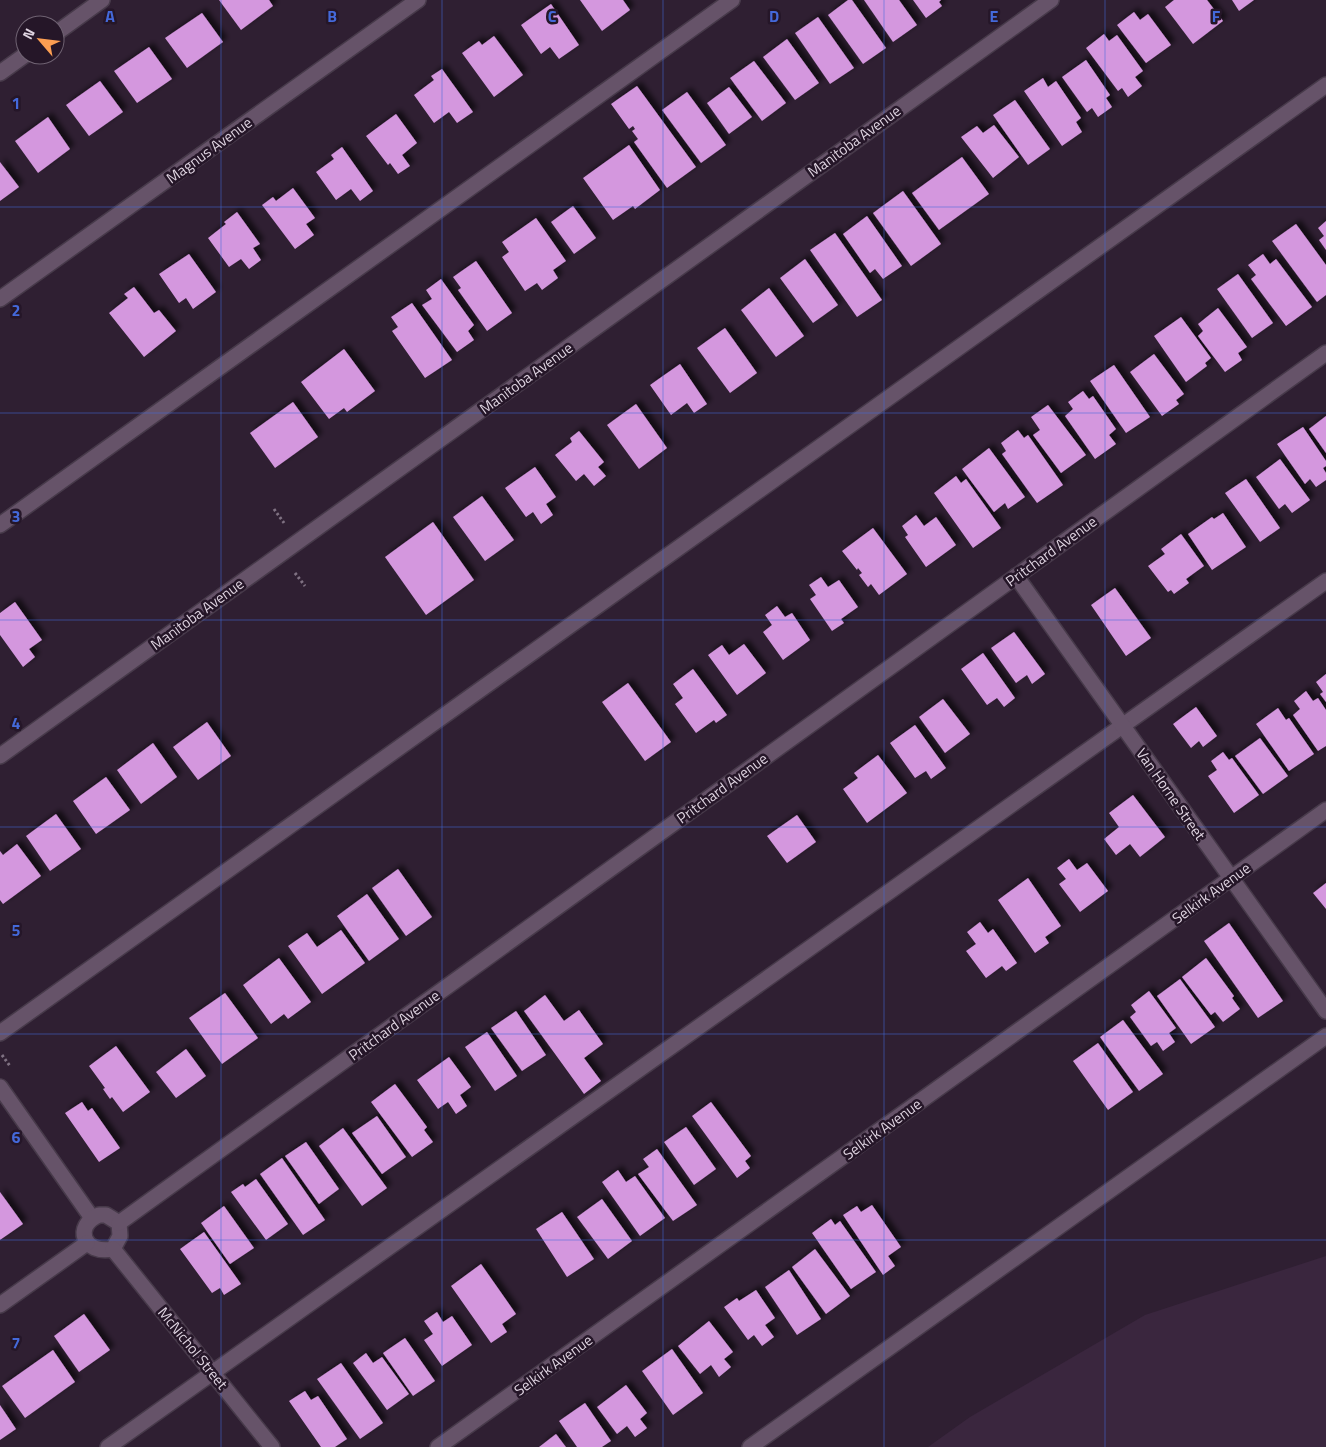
<svg xmlns="http://www.w3.org/2000/svg" width="1326" height="1447" viewBox="0 0 1326 1447" font-family="'Titillium Web',sans-serif">
<style>
.built{fill:#3a263e}
.building{fill:#d497de;filter:url(#shadow)}
.lines{fill:none;stroke-linecap:round;stroke-linejoin:round}
.lane-casing{stroke:#473a4a;stroke-width:18}
.street-casing{stroke:#473a4a;stroke-width:18}
.secondary-casing{stroke:#473a4a;stroke-width:18}
.path{stroke:#7f7182;stroke-width:3;stroke-dasharray:2.5 2.5;stroke-linecap:butt}
.lane{stroke:#665369;stroke-width:15}
.street{stroke:#665369;stroke-width:15}
.secondary{stroke:#665369;stroke-width:15}
.grid{fill:none;stroke:#4469da;stroke-width:1;stroke-opacity:0.55}
.labels{text-anchor:middle;dominant-baseline:central;stroke-width:5;stroke-linejoin:round;paint-order:stroke}
.street-label{font-size:15px;fill:#dfd4e1;stroke:#251628}
.grid-label{font-size:16px;text-anchor:middle;font-weight:bold;fill:#4469da;stroke:#251628;stroke-width:5;stroke-linejoin:round;paint-order:stroke}
</style>
<defs>
<filter id="shadow"><feDropShadow dx="4.5" dy="-4.5" stdDeviation="2.5" flood-color="#0009"/></filter>
</defs>
<rect width="100%" height="100%" fill="#2f1f32"/>
<path class="built" d="M1326 1256V1447H928L970 1417 1145 1315Z"/>
<g class="building">
<path d="M219 0H269L273 6 241 30Z"/>
<path d="M580 0H623L630 10 602 31Z"/>
<path d="M848 0H852L886 48 863 64 828 15Z"/>
<path d="M864 0H899L917 25 893 42Z"/>
<path d="M913 0H941L939 2 942 6 926 18Z"/>
<path d="M1174 0H1207L1223 21 1193 44 1165 7Z"/>
<path d="M1232 0H1254L1239 11Z"/>
<path d="M551 4 579 45 559 59 550 47 541 54 521 25Z"/>
<path d="M1134 12 1140 20 1148 14 1171 45 1146 63 1117 25Z"/>
<path d="M202 13 223 42 187 68 165 38Z"/>
<path d="M818 17 854 68 830 84 795 33Z"/>
<path d="M1104 34 1109 41 1117 35 1143 71 1135 77 1142 86 1128 97 1122 88 1118 91 1086 48Z"/>
<path d="M494 36 523 75 494 97 462 53 479 41 482 45Z"/>
<path d="M787 39 819 83 795 100 763 57Z"/>
<path d="M149 47 172 79 137 103 114 71Z"/>
<path d="M1086 60 1110 95 1106 98 1112 107 1098 117 1092 108 1087 112 1062 77Z"/>
<path d="M754 61 786 103 762 121 730 78Z"/>
<path d="M442 69 473 112 457 123 449 112 434 123 414 95 434 80 431 76Z"/>
<path d="M1043 78 1048 87 1056 81 1081 118 1076 122 1082 132 1062 146 1024 91Z"/>
<path d="M100 81 123 112 89 136 66 105Z"/>
<path d="M637 86 696 167 667 188 634 142 638 139 632 131 635 129 633 126 629 129 611 104Z"/>
<path d="M729 87 752 117 729 134 707 103Z"/>
<path d="M687 92 726 145 701 163 662 110Z"/>
<path d="M1015 100 1050 149 1028 165 993 115Z"/>
<path d="M396 114 417 143 402 155 410 166 398 174 390 163 388 165 366 136Z"/>
<path d="M48 117 70 149 38 173 15 141Z"/>
<path d="M994 125 1019 157 993 178 961 137 977 126 983 133Z"/>
<path d="M629 145 660 190 635 209 633 206 613 220 583 178Z"/>
<path d="M342 147 373 191 360 201 351 189 336 200 316 172 334 159 331 155Z"/>
<path d="M962 157 989 194 939 230 912 193Z"/>
<path d="M0 162 19 187 0 201Z"/>
<path d="M293 188 315 218 306 224 314 235 295 249 262 205 273 197 276 201Z"/>
<path d="M903 191 941 244 911 266 873 213Z"/>
<path d="M573 206 596 238 574 254 551 222Z"/>
<path d="M237 212 260 244 253 248 261 260 249 269 241 259 229 267 208 238 226 224 224 222Z"/>
<path d="M867 216 902 266 883 279 875 269 870 273 843 234Z"/>
<path d="M536 218 566 261 553 270 558 278 542 290 537 283 525 291 502 257 509 252 502 242Z"/>
<path d="M1326 221V250L1319 240 1324 236 1318 228Z"/>
<path d="M1296 224 1326 265V295L1317 302 1272 241Z"/>
<path d="M835 233 882 300 857 317 810 250Z"/>
<path d="M189 254 216 292 193 309 186 298 179 303 159 274Z"/>
<path d="M1263 254 1270 264 1276 259 1312 307 1286 326 1251 279 1256 275 1248 265Z"/>
<path d="M805 259 838 305 813 323 780 278Z"/>
<path d="M476 261 512 313 487 331 458 290 461 288 453 277Z"/>
<path d="M1238 274 1273 323 1252 338 1217 289Z"/>
<path d="M441 279 474 325 468 331 474 340 457 352 422 305 432 299 426 290Z"/>
<path d="M134 287 154 313 159 310 176 331 144 357 109 313 128 298 124 294Z"/>
<path d="M769 288 804 336 776 357 741 310Z"/>
<path d="M412 303 452 360 425 378 392 331 398 327 391 317Z"/>
<path d="M1218 308 1247 347 1238 353 1242 360 1225 372 1198 336 1203 331 1198 324Z"/>
<path d="M1181 317 1211 358 1205 363 1207 366 1186 382 1154 336Z"/>
<path d="M725 328 757 373 730 393 697 348Z"/>
<path d="M344 349 375 391 347 412 344 408 329 419 301 382Z"/>
<path d="M1154 354 1184 394 1176 400 1179 404 1162 416 1130 372Z"/>
<path d="M680 364 707 404 694 413 687 403 671 415 650 385Z"/>
<path d="M1114 365 1150 417 1126 433 1090 381Z"/>
<path d="M1083 391 1089 399 1093 396 1116 429 1109 435 1116 444 1095 459 1065 416 1073 409 1068 402Z"/>
<path d="M293 402 318 437 275 468 250 433Z"/>
<path d="M636 404 667 448 639 469 607 425Z"/>
<path d="M1048 405 1086 455 1061 473 1033 435 1040 430 1031 417Z"/>
<path d="M1326 416V453L1309 429Z"/>
<path d="M1303 427 1326 461V466L1323 468 1326 473V480L1316 487 1310 479 1305 484 1277 444Z"/>
<path d="M1018 430 1024 438 1028 435 1063 485 1037 503 1002 454 1006 451 1001 443Z"/>
<path d="M579 431 604 462 598 467 606 476 594 486 584 474 576 481 555 455 572 442 570 438Z"/>
<path d="M989 448 1025 497 1008 509 1005 503 994 512 962 469Z"/>
<path d="M1280 459 1310 500 1292 513 1285 504 1279 509 1256 477Z"/>
<path d="M535 467 556 497 546 504 553 515 541 524 533 512 526 517 505 488Z"/>
<path d="M956 476 961 483 966 479 1001 528 973 548 934 493Z"/>
<path d="M1246 479 1280 528 1260 542 1225 493Z"/>
<path d="M482 496 514 540 485 561 453 517Z"/>
<path d="M1223 513 1246 547 1212 570 1188 534 1212 517 1214 519Z"/>
<path d="M916 515 924 526 936 517 956 545 926 567 905 537 908 535 902 526Z"/>
<path d="M433 522 474 580 426 615 385 557Z"/>
<path d="M873 528 907 574 879 595 871 584 868 587 859 575 862 573 858 568 857 570 842 551Z"/>
<path d="M1181 534 1204 566 1186 579 1189 583 1174 594 1171 590 1168 592 1148 566 1165 554 1161 549Z"/>
<path d="M821 577 828 587 839 580 858 607 841 619 844 623 832 631 810 599 816 595 809 585Z"/>
<path d="M1115 588 1151 638 1126 656 1091 605Z"/>
<path d="M15 602 42 640 29 649 35 657 23 667 0 635V613Z"/>
<path d="M777 606 785 617 792 613 810 640 783 660 763 632 772 625 765 615Z"/>
<path d="M1014 632 1045 674 1032 684 1027 675 1016 683 991 648Z"/>
<path d="M744 644 766 673 737 695 708 655 722 645 729 655Z"/>
<path d="M983 653 1015 698 1004 707 997 698 987 705 961 669Z"/>
<path d="M693 669 727 715 716 723 714 720 696 733 675 704 683 698 673 684Z"/>
<path d="M1326 674V702L1320 694 1323 692 1316 682Z"/>
<path d="M628 683 671 742 645 761 602 702Z"/>
<path d="M1306 691 1313 701 1318 698 1326 710V746L1318 751 1293 715 1300 709 1294 701Z"/>
<path d="M943 699 970 734 945 753 919 717Z"/>
<path d="M1196 707 1217 736 1203 747 1199 741 1191 748 1173 724Z"/>
<path d="M1278 708 1286 720 1289 718 1314 754 1289 771 1256 724Z"/>
<path d="M207 722 231 756 198 780 173 747Z"/>
<path d="M915 725 946 768 931 779 926 771 915 778 890 743Z"/>
<path d="M1260 738 1288 776 1263 794 1235 756Z"/>
<path d="M153 743 177 777 141 804 117 770Z"/>
<path d="M1223 752 1229 760 1232 758 1259 795 1234 813 1208 776 1217 770 1211 761Z"/>
<path d="M878 755 907 793 867 823 843 789 858 778 854 773Z"/>
<path d="M106 777 130 810 96 834 73 801Z"/>
<path d="M1133 795 1165 837 1140 857 1130 844 1116 855 1104 839 1119 827 1109 813Z"/>
<path d="M56 814 81 849 50 871 26 836Z"/>
<path d="M797 815 816 842 787 863 767 836Z"/>
<path d="M17 844 41 876 3 904 0 900V851L3 855Z"/>
<path d="M1069 859 1077 870 1087 863 1108 891 1080 912 1059 884 1066 879 1057 868Z"/>
<path d="M398 869 432 917 406 936 372 888Z"/>
<path d="M1028 878 1061 926 1045 937 1049 943 1035 953 998 900Z"/>
<path d="M1326 883V909L1313 893Z"/>
<path d="M367 894 399 939 369 961 337 916Z"/>
<path d="M980 922 988 933 993 929 1017 963 1006 971 1002 966 986 978 966 951 976 944 967 932Z"/>
<path d="M1229 923 1283 1001 1258 1018 1204 941Z"/>
<path d="M341 930 365 963 322 994 288 946 307 933 317 947Z"/>
<path d="M279 958 311 1002 288 1019 284 1014 271 1024 243 985Z"/>
<path d="M1206 958 1234 996 1232 998 1240 1009 1223 1022 1215 1012 1211 1015 1182 977Z"/>
<path d="M1180 979 1215 1027 1191 1044 1157 996Z"/>
<path d="M1149 991 1176 1028 1169 1033 1175 1042 1163 1051 1157 1042 1151 1046 1130 1017 1136 1012 1131 1005Z"/>
<path d="M225 993 258 1038 222 1064 189 1018Z"/>
<path d="M545 995 564 1021 579 1010 603 1044 584 1058 601 1081 584 1094 524 1011Z"/>
<path d="M516 1011 546 1055 522 1071 491 1028Z"/>
<path d="M1123 1020 1163 1074 1139 1091 1100 1037Z"/>
<path d="M487 1032 517 1076 495 1091 465 1047Z"/>
<path d="M1098 1043 1133 1092 1108 1110 1073 1061Z"/>
<path d="M116 1046 150 1092 123 1112 112 1097 110 1099 103 1089 105 1088 89 1066Z"/>
<path d="M186 1049 206 1076 176 1098 156 1072Z"/>
<path d="M449 1057 471 1087 460 1095 467 1106 456 1114 448 1102 438 1109 417 1080Z"/>
<path d="M395 1084 427 1127 424 1130 433 1142 412 1157 371 1102Z"/>
<path d="M82 1102 88 1111 92 1108 120 1148 99 1162 65 1113Z"/>
<path d="M711 1102 751 1156 745 1161 750 1168 737 1178 692 1116Z"/>
<path d="M377 1116 406 1157 382 1174 352 1133Z"/>
<path d="M686 1127 716 1169 694 1185 664 1142Z"/>
<path d="M343 1128 387 1188 362 1206 319 1146Z"/>
<path d="M306 1142 339 1189 319 1204 285 1156Z"/>
<path d="M657 1149 697 1205 673 1221 638 1174 649 1167 643 1159Z"/>
<path d="M282 1158 325 1220 303 1235 260 1174Z"/>
<path d="M618 1170 626 1182 635 1176 665 1218 640 1236 602 1182Z"/>
<path d="M256 1179 288 1224 266 1240 231 1192 243 1184 245 1187Z"/>
<path d="M0 1192 23 1224 0 1240Z"/>
<path d="M602 1199 632 1241 608 1259 577 1217Z"/>
<path d="M872 1205 901 1247 888 1256 895 1266 883 1275 843 1215 857 1206 861 1212Z"/>
<path d="M224 1206 254 1248 230 1264 201 1223Z"/>
<path d="M562 1212 594 1259 567 1277 536 1229Z"/>
<path d="M831 1219 835 1225 840 1221 876 1272 851 1289 812 1233Z"/>
<path d="M204 1232 241 1284 224 1295 220 1288 212 1293 180 1249Z"/>
<path d="M815 1249 850 1296 826 1314 792 1267Z"/>
<path d="M481 1264 516 1314 502 1324 507 1332 491 1343 451 1286Z"/>
<path d="M789 1270 821 1319 797 1335 765 1287Z"/>
<path d="M756 1290 775 1318 765 1325 774 1337 762 1346 754 1335 748 1340 724 1307 737 1298 739 1301Z"/>
<path d="M437 1312 443 1322 452 1316 472 1345 442 1366 424 1340 433 1334 424 1321Z"/>
<path d="M84 1314 110 1350 79 1372 54 1336Z"/>
<path d="M709 1321 733 1352 724 1359 731 1367 719 1377 711 1365 700 1374 678 1346Z"/>
<path d="M405 1338 435 1381 413 1396 383 1353Z"/>
<path d="M672 1349 703 1393 673 1415 642 1371Z"/>
<path d="M53 1350 75 1382 25 1418 2 1386Z"/>
<path d="M366 1353 373 1363 382 1357 409 1394 387 1410 353 1363Z"/>
<path d="M341 1363 383 1423 360 1439 317 1379Z"/>
<path d="M626 1385 647 1413 640 1419 647 1428 635 1437 627 1426 617 1434 597 1407Z"/>
<path d="M305 1391 311 1400 318 1396 347 1439 335 1447H321L289 1401Z"/>
<path d="M585 1403 611 1441 602 1447H577L559 1421Z"/>
<path d="M0 1405 16 1429 0 1440Z"/>
<path d="M556 1434 566 1447H539Z"/>
</g>
<g class="lines">
<g class="lane-casing">
<g id="lane">
<path d="M55 34 102 0"/>
<path d="M0 73 25 55"/>
<path d="M0 525 732 0"/>
<path d="M0 1033 1326 85"/>
<path d="M108 1447 1326 581"/>
<path d="M750 1447 1326 1036"/>
</g>
</g>
<g class="street-casing">
<g id="street">
<path d="M0 299 418 0"/>
<path d="M1016 576 1326 1011"/>
<path d="M0 756 1051 0"/>
<path d="M0 1087 92 1218"/>
<path d="M99 1215H106L119 1223 120 1236 113 1249C83 1255 73 1226 99 1215Z"/>
<path d="M119 1223 1326 353"/>
<path d="M113 1249 272 1447"/>
<path d="M0 1305 87 1243"/>
</g>
</g>
<g class="secondary-casing">
<path id="secondary" d="M438 1447 1326 810"/>
</g>
<g class="path">
<path d="M274 509 284 523"/>
<path d="M295 573 305 586"/>
<path d="M2 1055 10 1066"/>
</g>
<use href="#lane" class="lane"/>
<use href="#street" class="street"/>
<use href="#secondary" class="secondary"/>
</g>
<path class="grid" d="M221 0V1447M442 0V1447M663 0V1447M884 0V1447M1105 0V1447M0 207H1326M0 413H1326M0 620H1326M0 827H1326M0 1034H1326M0 1240H1326"/>
<g class="labels">
<g class="street-label">
<text transform="translate(854 141) rotate(-36)">Manitoba Avenue</text>
<text transform="translate(209 150) rotate(-36)">Magnus Avenue</text>
<text transform="translate(526 378) rotate(-36)">Manitoba Avenue</text>
<text transform="translate(1051 551) rotate(-36)">Pritchard Avenue</text>
<text transform="translate(197 614) rotate(-36)">Manitoba Avenue</text>
<text transform="translate(722 788) rotate(-36)">Pritchard Avenue</text>
<text transform="translate(1171 794) rotate(55)">Van Horne Street</text>
<text transform="translate(1211 893) rotate(-36)">Selkirk Avenue</text>
<text transform="translate(394 1025) rotate(-36)">Pritchard Avenue</text>
<text transform="translate(882 1129) rotate(-36)">Selkirk Avenue</text>
<text transform="translate(193 1348) rotate(51)">McNichol Street</text>
<text transform="translate(553 1365) rotate(-36)">Selkirk Avenue</text>
</g>
</g>
<g class="grid-label">
<text x="110" y="22">A</text>
<text x="332" y="22">B</text>
<text x="552" y="22">C</text>
<text x="774" y="22">D</text>
<text x="994" y="22">E</text>
<text x="1216" y="22">F</text>
<text x="16" y="109">1</text>
<text x="16" y="316">2</text>
<text x="16" y="522">3</text>
<text x="16" y="729">4</text>
<text x="16" y="936">5</text>
<text x="16" y="1143">6</text>
<text x="16" y="1349">7</text>
</g>
<g transform="translate(40 40) rotate(298)"><circle r="24" fill="#251628" stroke="#6f6272"/>
<path d="M0-4L9 19L0 12L-9 19Z" fill="#fc9e52"/>
<text y="-8" font-size="14" font-weight="bold" text-anchor="middle" fill="#dfd4e1">N</text>
</g>
</svg>
